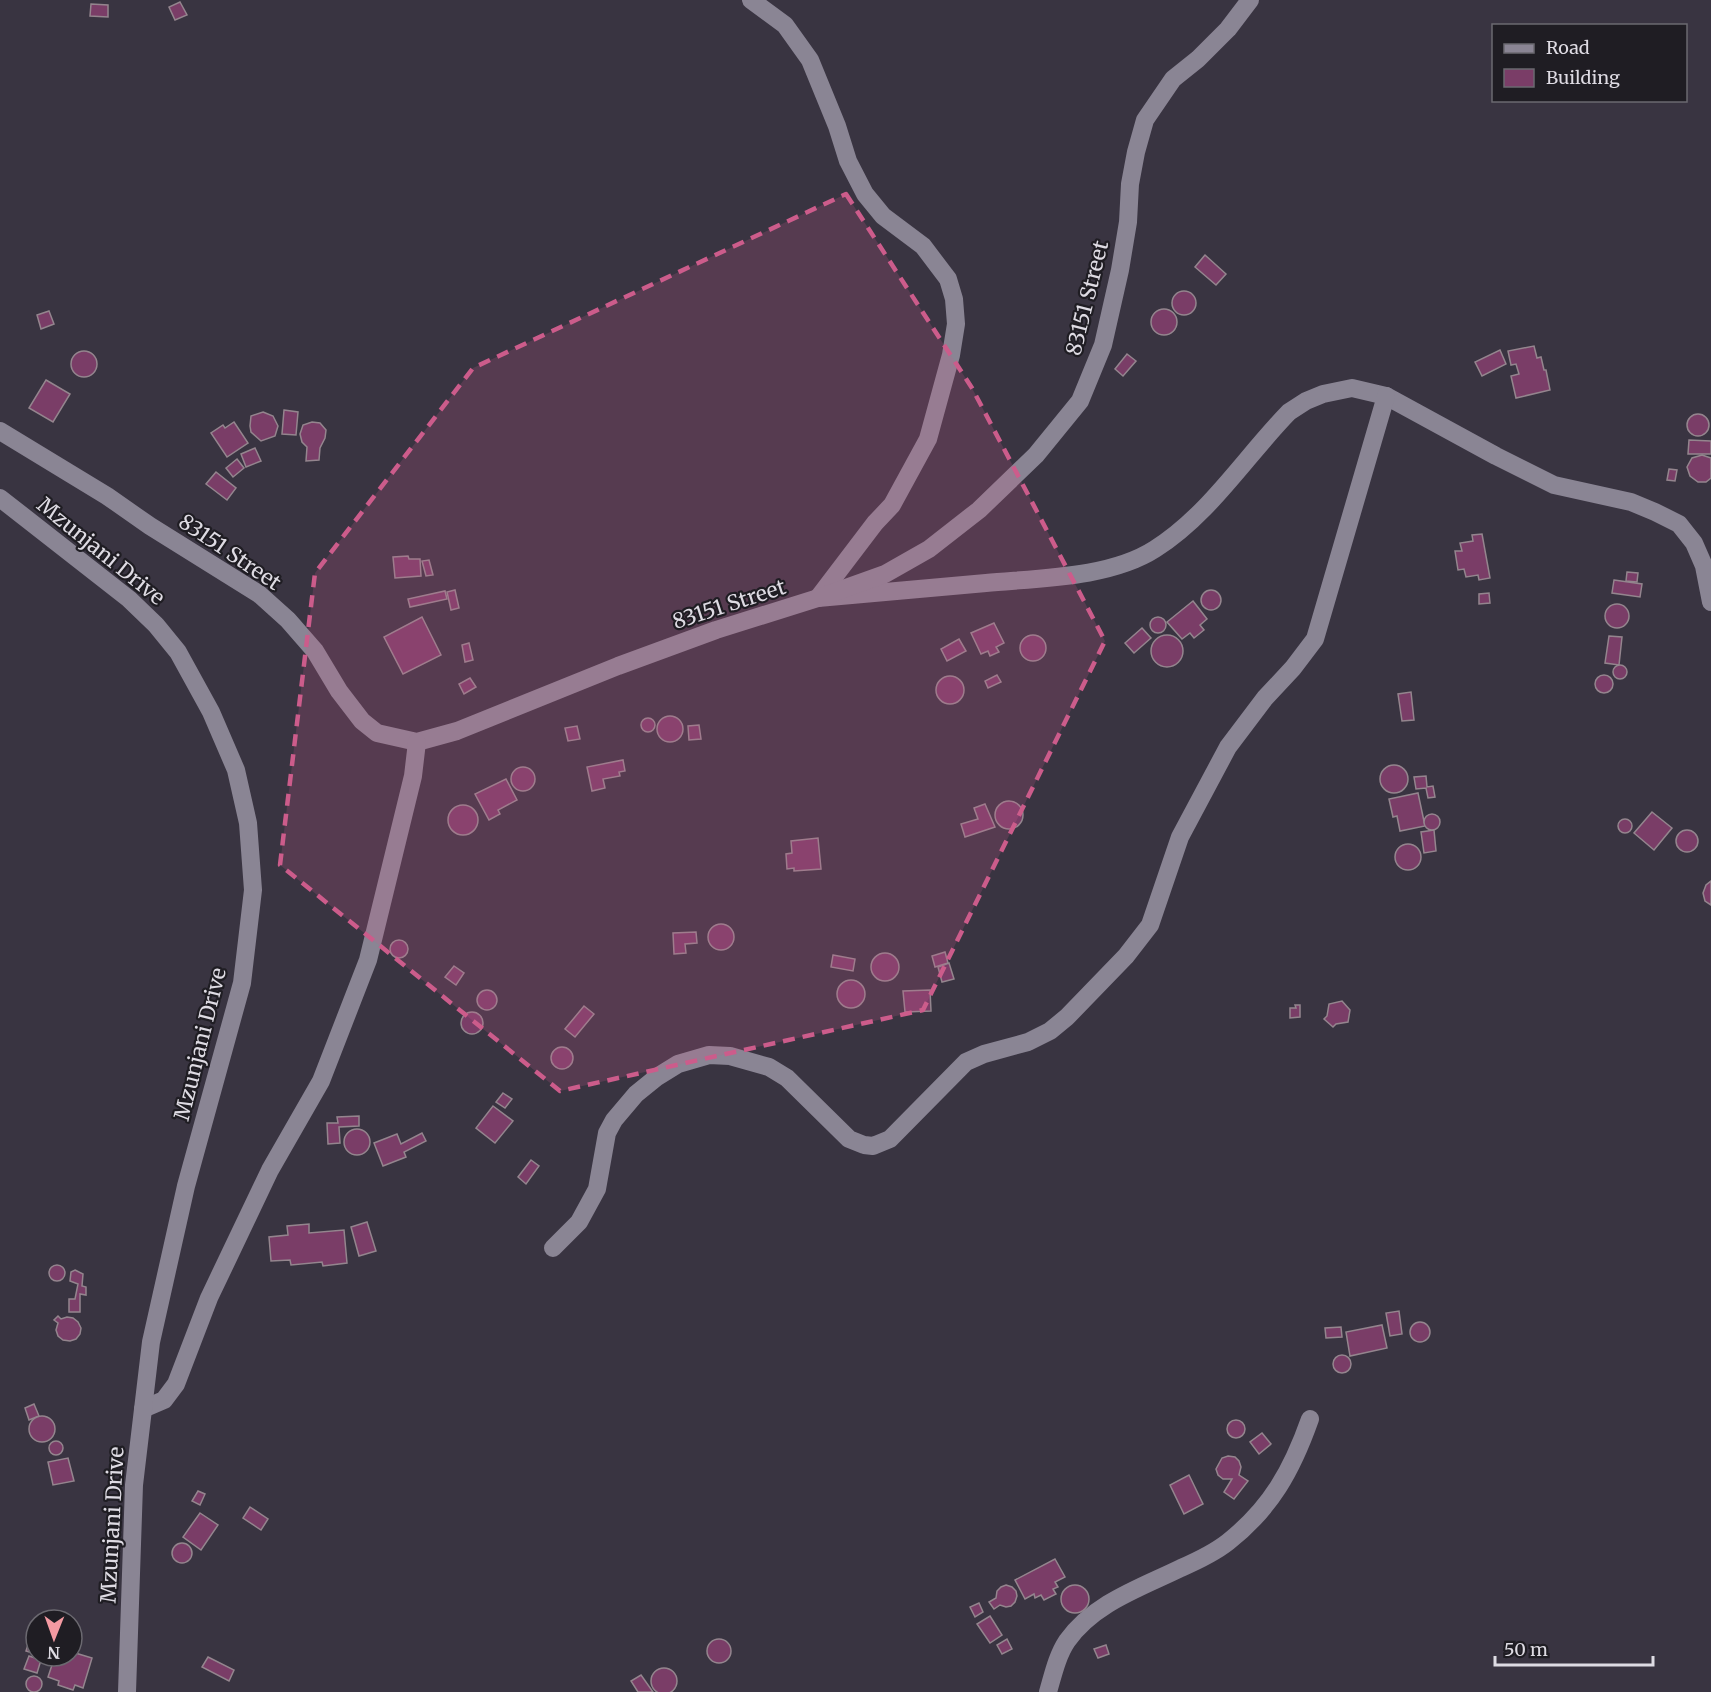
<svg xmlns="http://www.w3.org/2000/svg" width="1711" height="1692" viewBox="0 0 1711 1692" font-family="Merriweather,serif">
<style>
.building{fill:#7a3d67;stroke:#94858e;stroke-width:1.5}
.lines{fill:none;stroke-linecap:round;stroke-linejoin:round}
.street{stroke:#8a8594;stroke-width:18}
.secondary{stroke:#8a8594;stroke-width:18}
.marked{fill:#cc5c8b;fill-opacity:0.2;stroke:#cc5c8b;stroke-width:4.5;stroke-dasharray:12 8;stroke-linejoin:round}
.labels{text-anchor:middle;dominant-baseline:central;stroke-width:4.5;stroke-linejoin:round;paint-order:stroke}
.street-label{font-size:21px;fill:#dedbe3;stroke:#1f1d23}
</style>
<rect width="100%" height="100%" fill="#393441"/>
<g class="building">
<path d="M180 2 187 15 175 20 169 7Z"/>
<path d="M91 4 108 5V17L90 16Z"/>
<path d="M1205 255 1226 274 1216 285 1195 267Z"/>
<circle cx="1184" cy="303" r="12"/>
<circle cx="1164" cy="322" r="13"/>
<path d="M49 311 54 324 41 329 37 315Z"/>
<path d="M1534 346 1537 358 1541 357 1544 370H1546L1550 390 1516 398 1511 376 1519 374 1516 364 1511 365 1508 351Z"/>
<path d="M1500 350 1506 364 1482 376 1475 362Z"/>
<circle cx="84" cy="364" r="13"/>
<path d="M1127 354 1136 361 1123 376 1115 369Z"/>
<path d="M46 380 70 394 53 422 29 408Z"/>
<path d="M284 410 298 412 296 435 282 434Z"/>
<path d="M263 412 273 416 278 426 275 436 261 441 251 432 250 426 251 416Z"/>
<circle cx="1698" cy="425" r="11"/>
<path d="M234 422 248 443 227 457 211 433 223 425 225 428Z"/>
<path d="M312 422 320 423 326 430 325 438 320 448 319 460 306 461 307 447 302 442 300 434 303 425Z"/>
<path d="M1689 440 1711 441V454H1688Z"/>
<path d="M255 448 261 461 246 467 241 454Z"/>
<path d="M1702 455 1711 458V478L1706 482H1698L1690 476 1687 467 1692 458Z"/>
<path d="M237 459 244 468 233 477 226 468Z"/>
<path d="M1669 469 1677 470 1675 481 1667 480Z"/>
<path d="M216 472 236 488 227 500 206 484Z"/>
<path d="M1482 534 1490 578 1479 580 1478 575 1466 577 1464 569 1458 570 1455 551H1462L1460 543 1473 541 1472 535Z"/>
<path d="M408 556 409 559H420L421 576 395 578 393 557Z"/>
<path d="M429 560 433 575 426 576 422 561Z"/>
<path d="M1627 572 1638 573 1637 582 1626 581Z"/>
<path d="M1614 580 1642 584 1640 597 1612 593Z"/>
<circle cx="1211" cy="600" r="10"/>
<path d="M455 590 459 608 451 610 447 592Z"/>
<path d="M445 591 447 599 410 607 408 599Z"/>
<path d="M1489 593 1490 603 1479 604V594Z"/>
<path d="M1193 601 1207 619 1200 625 1204 630 1194 638 1190 633 1182 639 1167 622Z"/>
<circle cx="1617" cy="616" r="12"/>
<path d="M422 617 441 655 403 674 384 637Z"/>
<circle cx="1158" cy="625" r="8"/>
<path d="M994 623 1004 643 996 647 999 652 990 656 988 651 981 654 971 633Z"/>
<path d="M1142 628 1151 638 1134 653 1125 643Z"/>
<circle cx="1167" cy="651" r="16"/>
<circle cx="1033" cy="648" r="13"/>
<path d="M1609 636 1622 637 1619 665 1605 663Z"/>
<path d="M959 639 966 651 947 661 941 649Z"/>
<path d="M469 643 473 660 465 662 462 645Z"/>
<circle cx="1620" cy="672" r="7"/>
<circle cx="1604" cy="684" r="9"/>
<path d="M997 675 1001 682 988 688 985 681Z"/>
<circle cx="950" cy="690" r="14"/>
<path d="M470 678 476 687 464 694 459 684Z"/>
<path d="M1411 692 1414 720 1402 721 1398 694Z"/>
<circle cx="670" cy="729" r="13"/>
<circle cx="648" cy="725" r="7"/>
<path d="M699 725 701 739 689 740 688 726Z"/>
<path d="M577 726 580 739 568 741 565 728Z"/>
<path d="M623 760 625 771 619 772 620 776 603 779 605 788 592 791 587 767Z"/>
<circle cx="1394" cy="779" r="14"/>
<circle cx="523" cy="779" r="12"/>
<path d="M1426 776 1427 787 1433 786 1435 797 1428 798 1426 788 1416 789 1414 777Z"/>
<path d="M506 779 517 800 498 810 500 814 489 820 475 794Z"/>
<path d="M1418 793 1425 826 1400 831 1397 816 1393 817 1389 799Z"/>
<circle cx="1009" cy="815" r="14"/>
<path d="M985 804 995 827 965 837 961 824 978 819 974 808Z"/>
<circle cx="463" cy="820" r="15"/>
<path d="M1652 812 1672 828 1654 850 1634 833Z"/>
<circle cx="1432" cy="822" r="8"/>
<circle cx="1625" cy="826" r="7"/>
<circle cx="1687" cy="841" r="11"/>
<path d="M1434 830 1436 851 1424 853 1421 832Z"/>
<path d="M818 838 821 869 794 871V868L787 869 786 854 792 853 791 841Z"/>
<circle cx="1408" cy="857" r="13"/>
<path d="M1711 881V905L1705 901 1703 893 1706 885Z"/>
<circle cx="721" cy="937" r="13"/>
<path d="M696 932 697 943 685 944 686 953 674 954 673 933Z"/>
<circle cx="399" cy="949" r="9"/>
<path d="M945 952 948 963 935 967 932 956Z"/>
<circle cx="885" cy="967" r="14"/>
<path d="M833 955 855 959 853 971 831 967Z"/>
<path d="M949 963 954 979 942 982 938 967Z"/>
<path d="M454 966 464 973 456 985 445 977Z"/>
<circle cx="851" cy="994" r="14"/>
<circle cx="487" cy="1000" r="10"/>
<path d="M930 990 931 1011 905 1012 903 991Z"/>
<path d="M1342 1001 1350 1010 1348 1022 1336 1024 1333 1027 1324 1019 1327 1016 1329 1004Z"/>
<path d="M1295 1005H1300V1017L1290 1018V1008H1296Z"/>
<path d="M584 1006 594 1014 575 1037 565 1029Z"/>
<circle cx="472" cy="1023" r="11"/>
<circle cx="562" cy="1058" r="11"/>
<path d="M503 1093 512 1099 505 1108 496 1102Z"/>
<path d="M493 1106 513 1121 495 1143 476 1128Z"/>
<path d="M359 1116V1126L339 1127 340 1143 328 1144 327 1123H338L337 1117Z"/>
<circle cx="357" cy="1142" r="13"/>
<path d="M422 1133 426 1141 404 1152 406 1157 383 1166 374 1143 397 1134 401 1144Z"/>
<path d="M531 1160 539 1166 526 1184 518 1177Z"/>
<path d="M367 1222 376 1251 359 1256 351 1227Z"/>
<path d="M309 1224V1233L344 1230 347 1263 323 1266 322 1262 291 1265 290 1260 271 1261 269 1237 288 1235 287 1226Z"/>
<circle cx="57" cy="1273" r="8"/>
<path d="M75 1270 83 1274 82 1286 86 1287V1295L80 1294V1312H69V1299H75L78 1284 70 1281 71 1272Z"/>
<path d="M1399 1311 1402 1334 1390 1336 1386 1313Z"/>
<path d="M58 1316 61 1319 67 1317 73 1318 78 1322 81 1328 80 1334 76 1339 70 1341 63 1340 58 1336 56 1330 58 1323 54 1320Z"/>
<circle cx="1420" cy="1332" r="10"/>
<path d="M1382 1325 1387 1348 1350 1356 1346 1332Z"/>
<path d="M1341 1327 1342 1337 1326 1338 1325 1328Z"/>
<circle cx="1342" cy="1364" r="9"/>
<path d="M34 1404 39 1416 29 1420 25 1408Z"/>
<circle cx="42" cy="1429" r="13"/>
<circle cx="1236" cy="1429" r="9"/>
<path d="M1262 1433 1271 1444 1259 1454 1250 1442Z"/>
<circle cx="56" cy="1448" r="7"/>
<path d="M1228 1456 1235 1457 1239 1461 1241 1467 1239 1475 1248 1481 1234 1499 1224 1492 1232 1479H1223L1218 1475 1216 1469 1222 1458Z"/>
<path d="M68 1458 74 1481 53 1485 48 1462Z"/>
<path d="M1189 1475 1203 1504 1184 1514 1170 1485Z"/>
<path d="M198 1491 205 1494 200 1505 192 1501Z"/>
<path d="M250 1507 268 1519 261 1530 243 1518Z"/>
<path d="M200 1513 218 1525 201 1550 183 1537Z"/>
<circle cx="182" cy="1553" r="10"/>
<path d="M1055 1559 1065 1577 1055 1582 1058 1587 1053 1589 1056 1594 1044 1600 1041 1595 1035 1598 1034 1594 1025 1599 1015 1580Z"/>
<circle cx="1075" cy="1599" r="14"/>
<path d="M1006 1585 1012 1587 1016 1591 1017 1596 1015 1602 1011 1606 1006 1607 1000 1605 994 1609 989 1602 996 1598 997 1591 1001 1587Z"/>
<path d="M979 1603 983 1612 975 1617 970 1607Z"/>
<path d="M990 1616 1002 1635 990 1643 977 1624Z"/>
<circle cx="719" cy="1651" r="12"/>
<path d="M30 1639 36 1641V1654L26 1651Z"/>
<path d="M1007 1639 1012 1649 1002 1654 997 1645Z"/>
<path d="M1106 1645 1109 1654 1098 1658 1094 1649Z"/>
<path d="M72 1652 92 1658 83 1688 75 1685 73 1690 58 1685 59 1681 48 1677 55 1656H72Z"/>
<path d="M29 1656 41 1660 37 1673 24 1669Z"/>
<path d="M208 1657 234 1670 229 1681 202 1667Z"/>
<circle cx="664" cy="1681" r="13"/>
<path d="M641 1675 653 1692H638L631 1681Z"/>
<circle cx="34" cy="1684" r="8"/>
</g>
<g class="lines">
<g class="street">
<path d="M751 0 785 25 810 60 837 126 848 161 865 194 883 216 923 246 948 279 954 299 956 324 951 355 928 439 892 505 875 523 818 598C874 593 930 588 986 583 1039 578 1110 578 1155 549 1209 515 1245 457 1289 412L1306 401 1323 394 1352 388 1386 396 1496 456 1554 485 1631 502 1655 512 1679 524 1694 543 1704 566 1711 602"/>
<path d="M0 431 107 496 150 526 259 594 288 620 315 651 339 691 362 721 377 733 417 742 457 731 618 666 716 630 818 598 885 574 929 549 979 510 1036 455 1080 401 1103 345 1120 270 1128 222 1130 184 1136 152 1145 120 1173 79 1198 59 1228 29 1250 0"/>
<path d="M553 1248 579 1222 597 1189 607 1133 614 1120 636 1094 657 1077 678 1064 709 1055 730 1056 769 1067 787 1078 849 1139 864 1145 873 1146 890 1139 966 1062 984 1054 1028 1042 1050 1031 1067 1017 1126 956 1150 925 1180 837 1228 747 1265 698 1293 668 1315 639 1386 396"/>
<path d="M143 1409 164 1400 176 1384 209 1298 270 1170 321 1081 368 960 413 776 417 742"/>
<path d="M1048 1692C1053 1675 1057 1656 1067 1641 1094 1603 1140 1588 1181 1568 1197 1561 1214 1553 1228 1542 1271 1508 1292 1470 1310 1419"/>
</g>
<path class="secondary" d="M0 498 129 599 156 625 178 652 211 712 236 770 248 823 253 890 242 983 186 1186 151 1342 134 1485 127 1692"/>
</g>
<path class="marked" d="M846 194 972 388 1105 641 923 1010 560 1091 280 865 315 573 473 368Z"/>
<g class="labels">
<g class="street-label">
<text transform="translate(1087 298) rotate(-76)">83151 Street</text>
<text transform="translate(101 551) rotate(39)">Mzunjani Drive</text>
<text transform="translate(230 552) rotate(34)">83151 Street</text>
<text transform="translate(729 604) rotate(-18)">83151 Street</text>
<text transform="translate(200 1044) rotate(-76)">Mzunjani Drive</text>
<text transform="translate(112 1525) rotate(-87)">Mzunjani Drive</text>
</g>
</g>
<rect x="1492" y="24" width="195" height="78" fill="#1f1d23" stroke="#6b6970" stroke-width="1.5"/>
<rect x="1504" y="44" width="30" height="9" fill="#8a8594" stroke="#6b6970" stroke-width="1.5"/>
<text x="1546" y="54" font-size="18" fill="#dedbe3">Road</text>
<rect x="1504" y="69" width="30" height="18" fill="#7a3d67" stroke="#6b6970" stroke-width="1.5"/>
<text x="1546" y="84" font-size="18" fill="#dedbe3">Building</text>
<g transform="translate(54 1638) rotate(181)"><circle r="28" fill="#1f1d23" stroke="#6b6970" stroke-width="1.5"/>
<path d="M0-4.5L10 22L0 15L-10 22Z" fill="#f49aa2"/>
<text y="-9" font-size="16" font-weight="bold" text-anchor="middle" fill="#dedbe3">N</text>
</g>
<path d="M1495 1656v9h158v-9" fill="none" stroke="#dedbe3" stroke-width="3"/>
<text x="1504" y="1656" font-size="18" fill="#dedbe3" stroke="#1f1d23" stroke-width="4.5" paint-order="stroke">50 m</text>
</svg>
